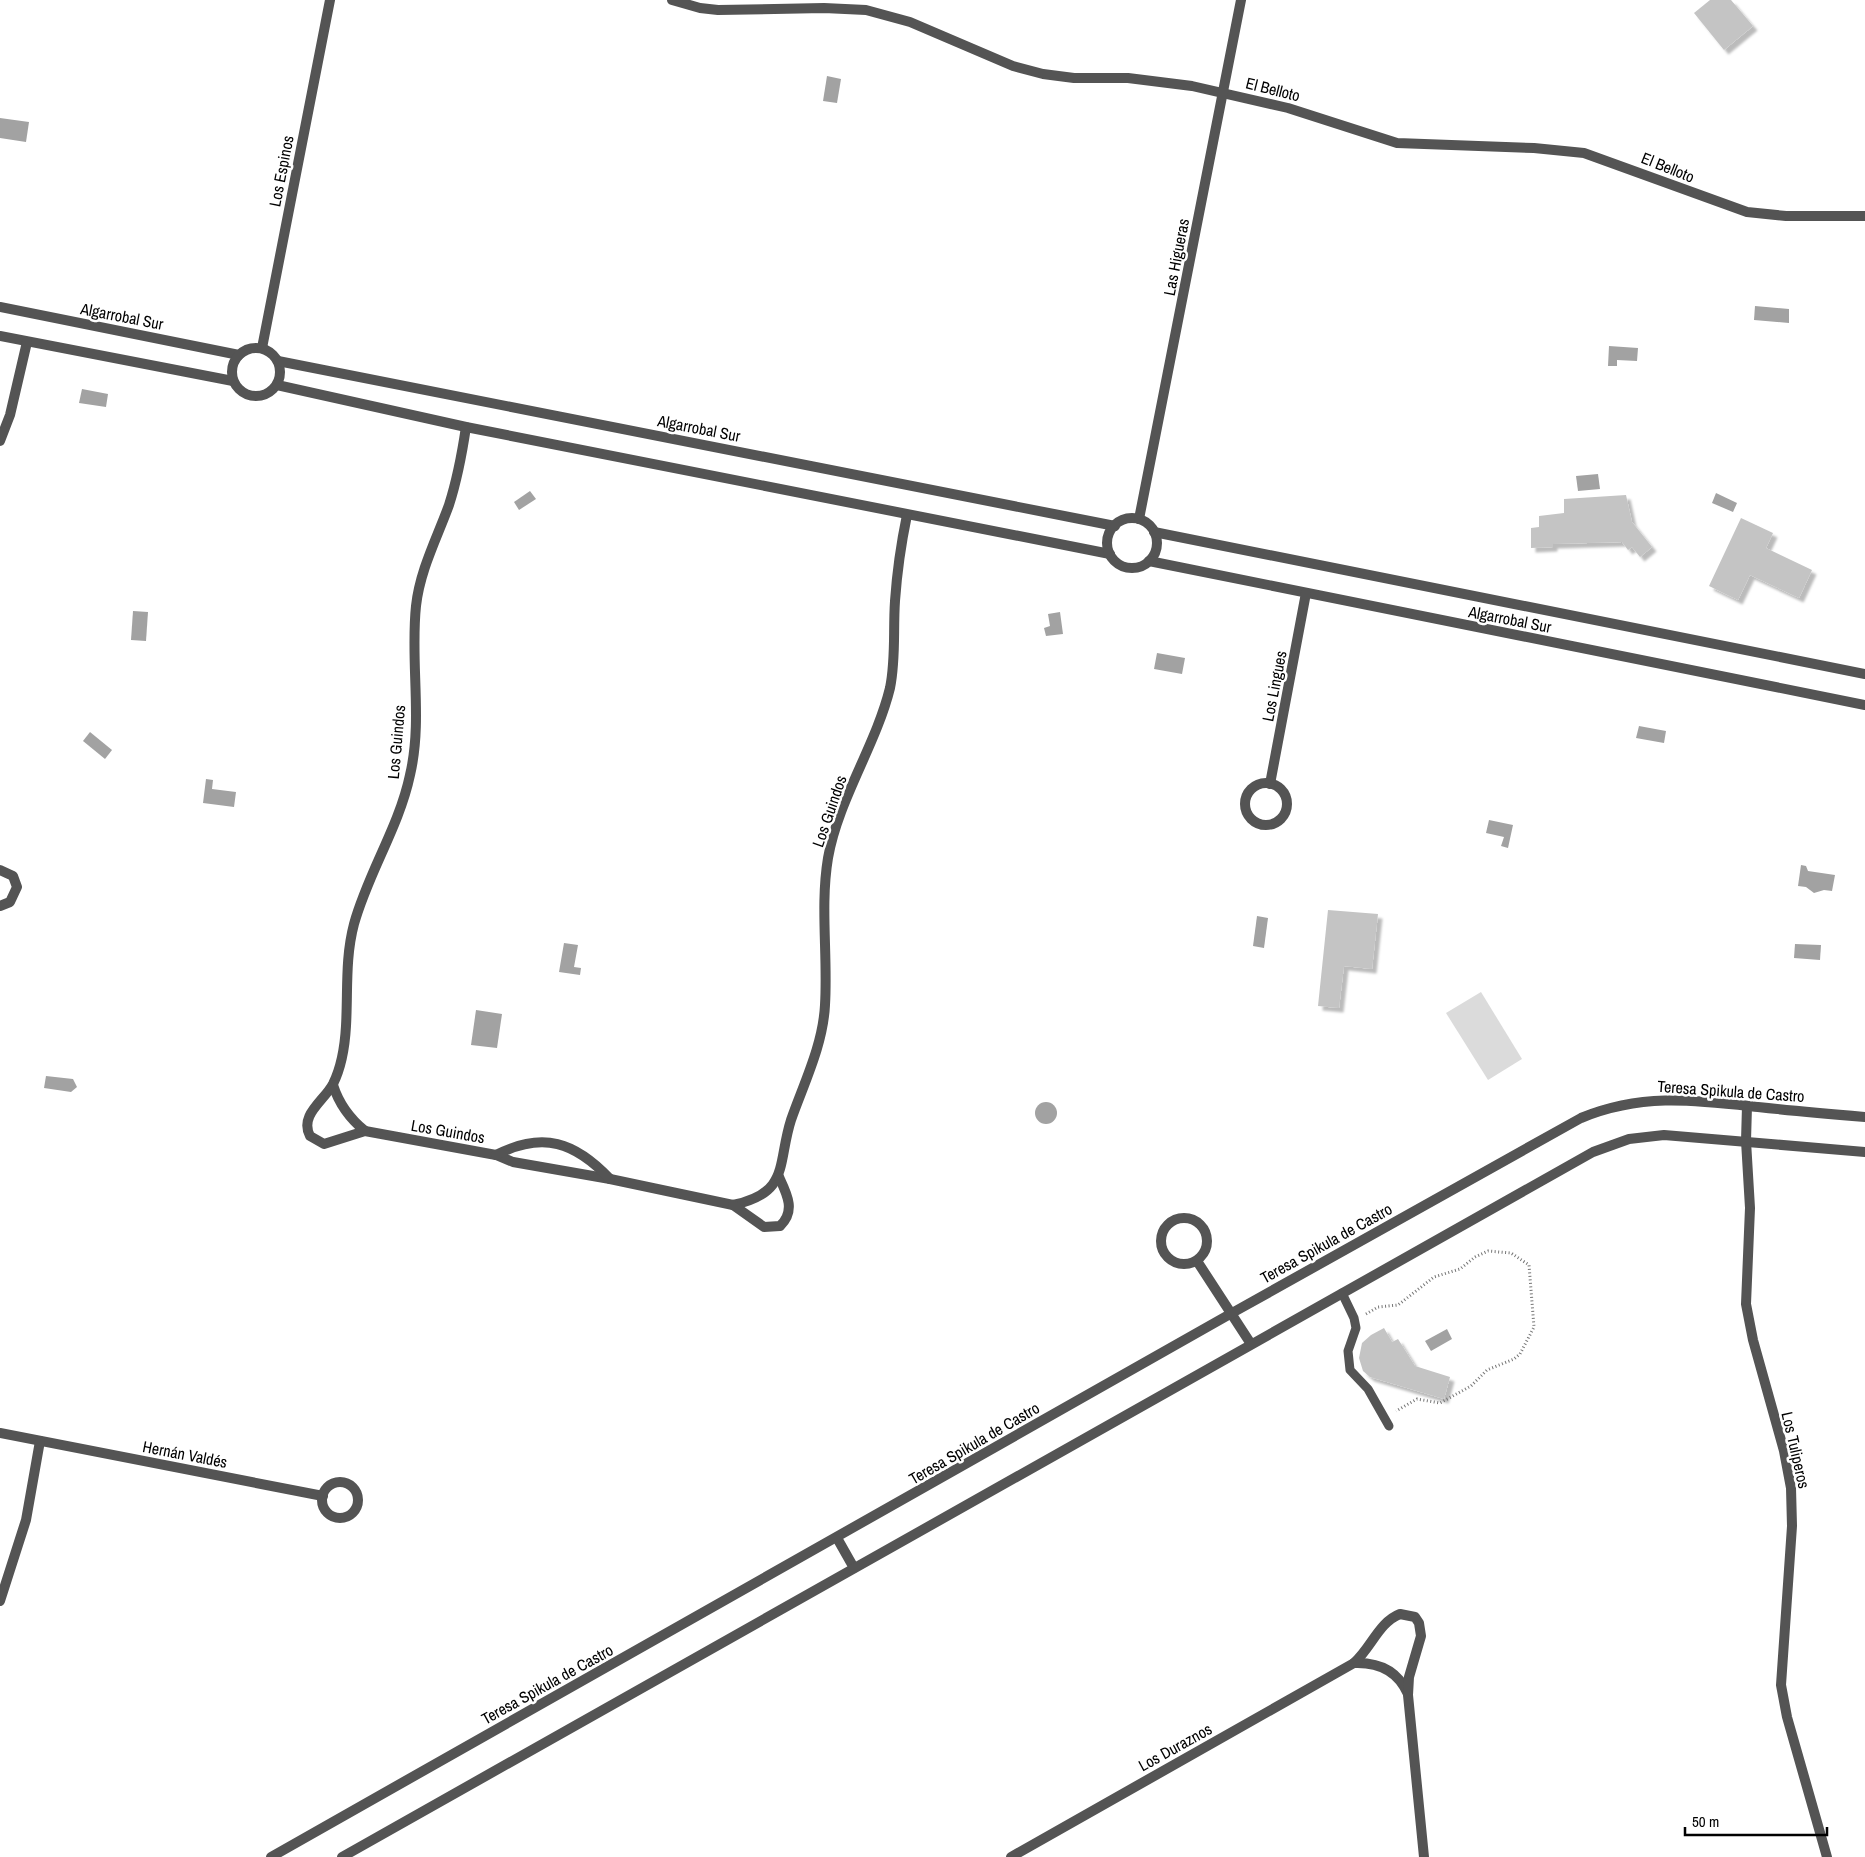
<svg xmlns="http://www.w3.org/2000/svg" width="1865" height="1857" viewBox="0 0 1865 1857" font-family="'Archivo Narrow',sans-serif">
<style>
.green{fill:#dbdbdb}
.water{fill:#a2a2a2}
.building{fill:#c4c4c4;filter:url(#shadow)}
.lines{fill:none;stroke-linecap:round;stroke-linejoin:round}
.path{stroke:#767676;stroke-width:3;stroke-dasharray:1 2.5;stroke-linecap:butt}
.lane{stroke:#545454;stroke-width:9}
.street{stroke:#545454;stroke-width:10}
.labels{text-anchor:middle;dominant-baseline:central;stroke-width:5;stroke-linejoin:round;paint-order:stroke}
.street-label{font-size:16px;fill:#000;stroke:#fff}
</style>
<defs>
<filter id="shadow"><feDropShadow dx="4.5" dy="4.5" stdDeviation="1" flood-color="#0004"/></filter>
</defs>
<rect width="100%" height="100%" fill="#fff"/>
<path class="green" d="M1481 992 1522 1059 1488 1080 1446 1013Z"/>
<g class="water">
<path d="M827 76 841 79 837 103 823 101Z"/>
<path d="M0 118 29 122 26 142 0 138Z"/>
<path d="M1755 306 1789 309V323L1754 320Z"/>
<path d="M1609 346 1638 348 1637 361 1617 360V366H1608Z"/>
<path d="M82 389 108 394 106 407 79 403Z"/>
<path d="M1598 474 1600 489 1578 491 1576 476Z"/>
<path d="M530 491 536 499 519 510 514 502Z"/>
<path d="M1716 493 1737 503 1733 512 1712 503Z"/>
<path d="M133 611 148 612 146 641 131 640Z"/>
<path d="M1060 612 1063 634 1046 636 1044 628 1050 626 1048 614Z"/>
<path d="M1157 653 1185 658 1182 674 1154 669Z"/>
<path d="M1639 726 1666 731 1664 743 1636 738Z"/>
<path d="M90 732 112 750 105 759 83 741Z"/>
<path d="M206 779 213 780 212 789 236 792 234 807 203 803Z"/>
<path d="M1489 820 1513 825 1508 848 1501 846 1504 837 1486 833Z"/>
<path d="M1801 865 1806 866 1808 871 1835 875 1832 891 1824 890 1814 893 1806 887 1798 886Z"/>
<path d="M1257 916 1268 918 1264 948 1253 946Z"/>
<path d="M564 943 578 945 574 967 581 968 580 975 559 972Z"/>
<path d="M1795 944 1821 945 1820 960 1794 958Z"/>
<path d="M476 1010 502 1014 497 1048 471 1045Z"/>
<path d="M46 1076 73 1079 77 1087 71 1092 44 1088Z"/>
<circle cx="1046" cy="1113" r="11"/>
<path d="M1447 1329 1452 1339 1431 1351 1425 1341Z"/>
</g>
<g class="building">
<path d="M1710 0H1731L1753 26 1724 50 1694 13Z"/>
<path d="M1626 495 1632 522 1652 547 1640 557 1632 547 1628 550 1622 542 1553 544V547L1531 548V528L1539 527V516L1564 513V499Z"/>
<path d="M1741 518 1773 533 1766 548 1812 570 1799 598 1750 575 1738 600 1709 586Z"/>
<path d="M1328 910 1378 914 1372 969 1344 966 1339 1008 1318 1006Z"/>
<path d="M1384 1328 1392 1342 1398 1339 1415 1366 1450 1377 1444 1399 1370 1377 1363 1371 1359 1358 1362 1343 1371 1335Z"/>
</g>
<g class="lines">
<path class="path" d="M1366 1314 1378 1307 1398 1305 1434 1277 1460 1269 1475 1257 1488 1251 1511 1253 1529 1265 1534 1327 1520 1354 1514 1359 1487 1370 1471 1386 1440 1403 1417 1399 1396 1411"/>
<path class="lane" d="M1342 1293 1354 1318 1356 1328 1348 1351 1350 1370 1368 1389 1389 1426"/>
<g class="street">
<path d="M672 0 700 8 718 10 824 8 866 10 910 22 1013 66 1043 74 1074 78H1128L1192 86 1288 108 1397 143 1534 148 1584 153 1747 212 1786 216H1865"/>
<path d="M0 307 239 355"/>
<path d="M0 336 233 381"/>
<circle cx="256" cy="372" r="24"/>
<path d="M262 348 330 0"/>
<path d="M278 361 1115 526"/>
<path d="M277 385 466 427 1110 554"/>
<path d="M466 427C462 454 457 480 449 505 437 538 420 570 416 606 410 662 423 720 410 775 399 827 368 873 354 924 345 958 348 991 346 1026 345 1044 341 1068 333 1084 324 1101 299 1115 310 1136L324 1144 365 1131 496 1155 513 1162 610 1179 733 1205C790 1193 777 1164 791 1120 804 1083 823 1045 825 1005 828 956 820 906 828 858 838 800 876 745 890 688 896 659 893 630 895 601 897 572 901 544 907 515"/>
<path d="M0 441 10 415 27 342"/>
<circle cx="1132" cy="543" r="25"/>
<path d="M1139 519 1241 0"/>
<path d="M1154 532 1865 674"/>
<path d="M1149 561 1865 705"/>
<circle cx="1266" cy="804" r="21"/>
<path d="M1270 784 1306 593"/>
<path d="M0 870 13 876 17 887 10 902 0 906"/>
<path d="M333 1085C339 1104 349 1118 365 1131"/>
<path d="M1747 1106 1746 1141 1750 1208 1746 1304 1753 1340 1784 1451 1791 1488 1792 1526 1781 1685 1787 1717 1827 1857"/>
<path d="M496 1155C543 1131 575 1142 610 1179"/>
<path d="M733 1205 764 1227 780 1226C796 1211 787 1194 779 1177"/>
<circle cx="1184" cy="1241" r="23"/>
<path d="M1197 1261 1251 1344"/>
<path d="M0 1433 323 1496"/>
<circle cx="340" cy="1500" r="18"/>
<path d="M837 1538 854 1568"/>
<path d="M0 1601 26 1520 40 1441"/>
<path d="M1354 1663C1379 1662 1398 1671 1408 1694"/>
<path d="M271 1857 1232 1313 1581 1118C1642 1093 1694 1100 1758 1107 1794 1111 1829 1114 1865 1117"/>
<path d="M342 1857 1593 1152 1629 1139 1664 1135 1865 1152"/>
<path d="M1011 1857 1354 1663C1371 1648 1379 1622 1400 1614L1415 1617 1419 1623 1421 1636 1409 1677 1408 1695 1424 1857"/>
</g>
</g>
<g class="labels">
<g class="street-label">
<text transform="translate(1273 89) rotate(14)">El Belloto</text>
<text transform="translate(1668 167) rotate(22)">El Belloto</text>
<text transform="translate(281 171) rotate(-79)">Los Espinos</text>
<text transform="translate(1176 257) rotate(-79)">Las Higueras</text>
<text transform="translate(122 316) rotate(11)">Algarrobal Sur</text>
<text transform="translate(699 428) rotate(11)">Algarrobal Sur</text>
<text transform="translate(1510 619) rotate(11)">Algarrobal Sur</text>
<text transform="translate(1274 686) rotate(-79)">Los Lingues</text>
<text transform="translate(396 742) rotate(-85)">Los Guindos</text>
<text transform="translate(829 811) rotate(-71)">Los Guindos</text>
<text transform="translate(1731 1091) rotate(4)">Teresa Spikula de Castro</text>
<text transform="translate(448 1131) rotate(10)">Los Guindos</text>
<text transform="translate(1326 1243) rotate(-29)">Teresa Spikula de Castro</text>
<text transform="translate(974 1443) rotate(-30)">Teresa Spikula de Castro</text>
<text transform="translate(1796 1450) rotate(77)">Los Tuliperos</text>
<text transform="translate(185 1454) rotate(11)">Hernán Valdés</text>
<text transform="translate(547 1684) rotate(-29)">Teresa Spikula de Castro</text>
<text transform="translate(1175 1747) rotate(-29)">Los Duraznos</text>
</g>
</g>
<path d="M1685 1827v8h142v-8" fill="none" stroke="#000000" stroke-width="2.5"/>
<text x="1692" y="1827" font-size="15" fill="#000000" stroke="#ffffff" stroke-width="4" paint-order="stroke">50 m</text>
</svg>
